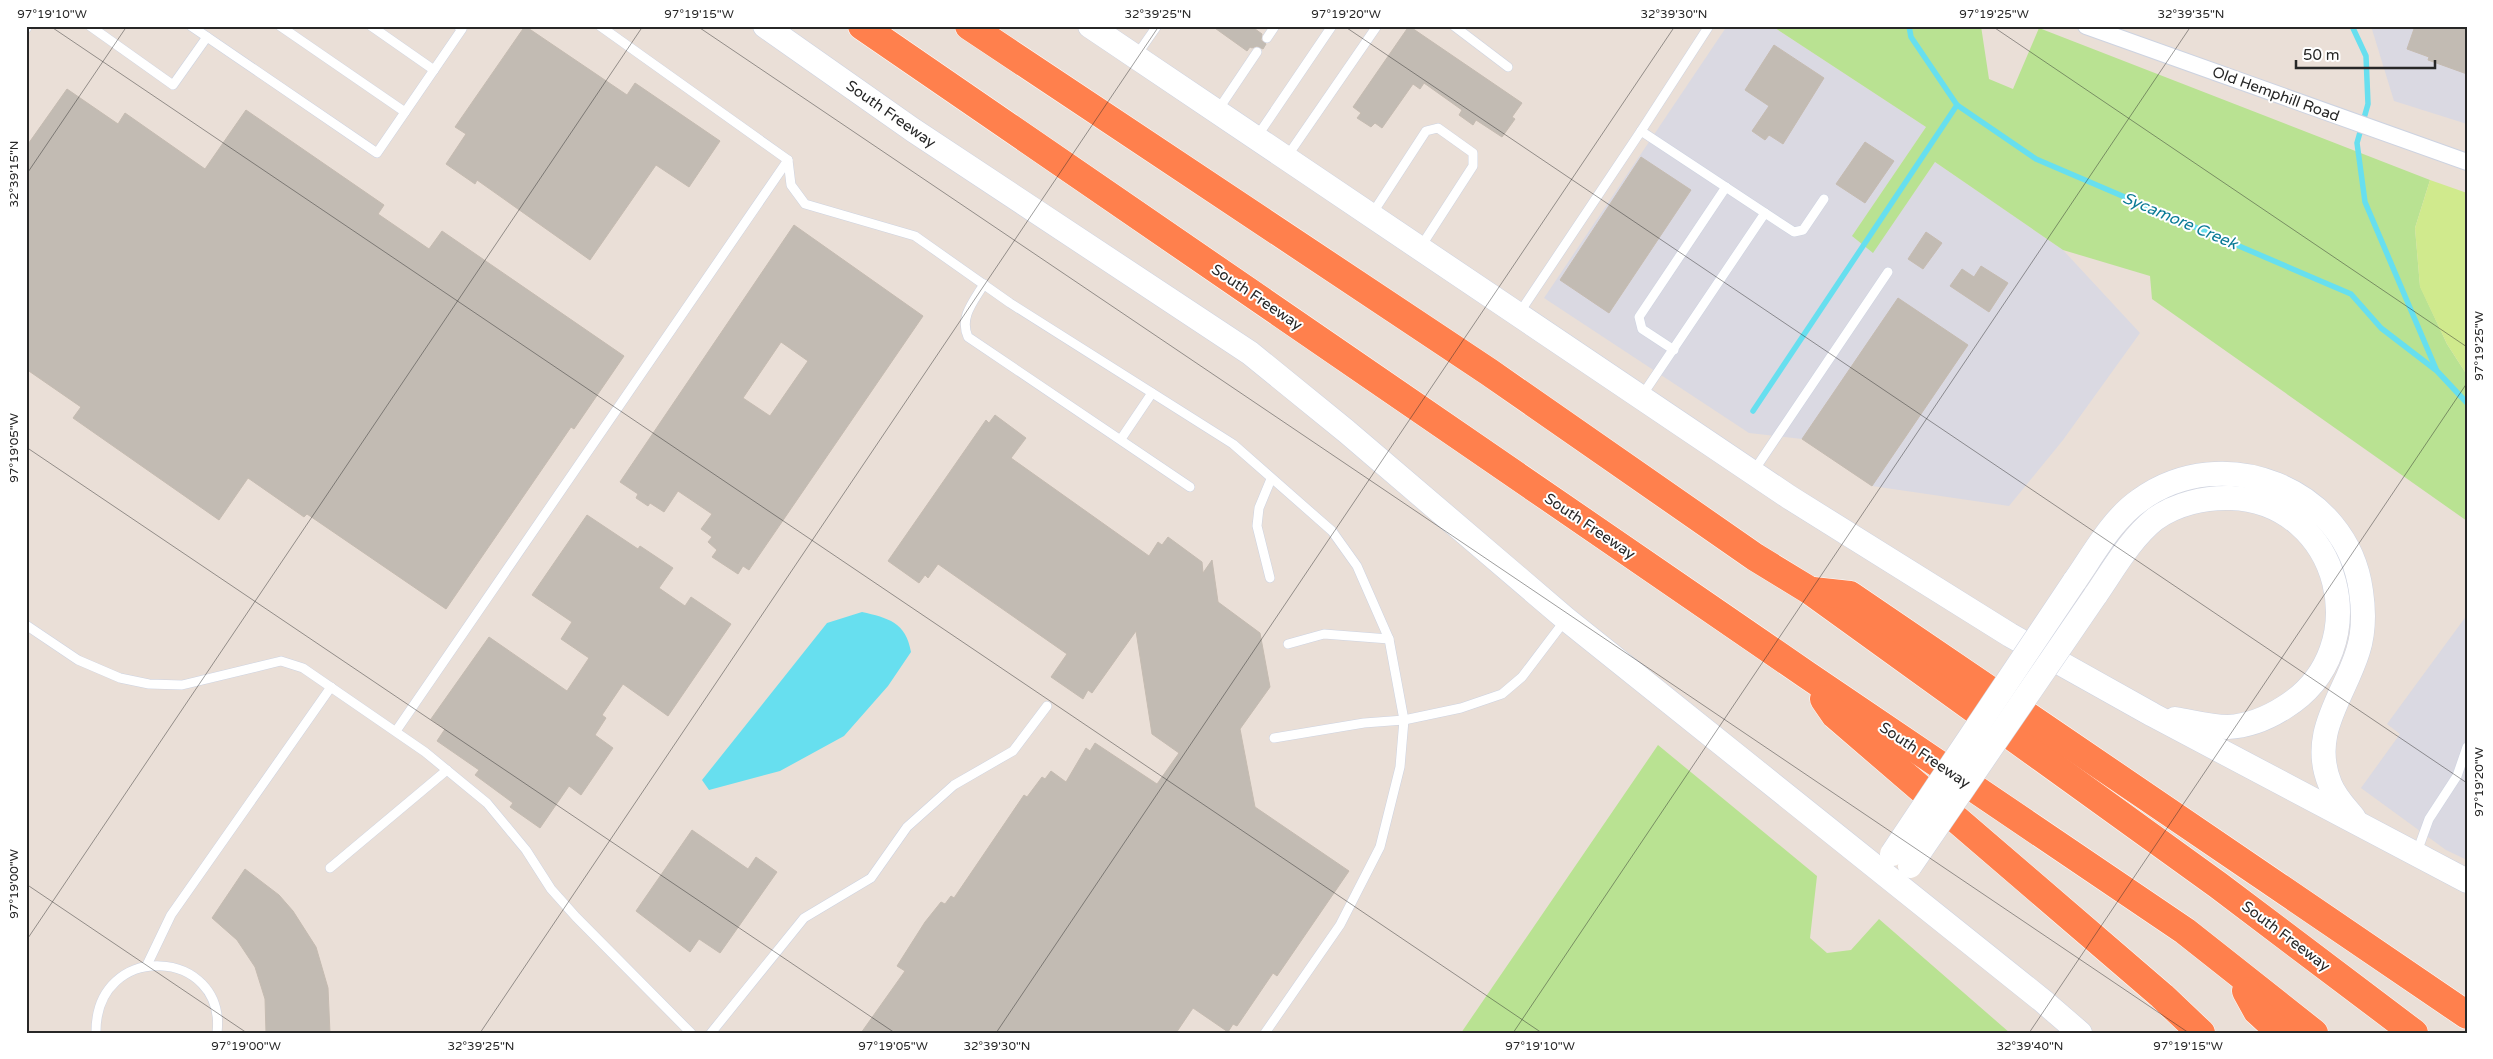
<svg xmlns="http://www.w3.org/2000/svg" width="2493" height="1059" viewBox="0 0 2493 1059" font-family="'Varela Round',sans-serif">
<style>
.industrial{fill:#dad9e2}
.green{fill:#b9e292}
.pitch{fill:#d0ea8d}
.water{fill:#67dfef}
.lines{fill:none;stroke-linecap:round;stroke-linejoin:round}
.stream{stroke:#67dfef;stroke-width:5.5}
.building{fill:#c2bbb3;stroke:#c5bbb1;fill-rule:evenodd}
.service-casing{stroke:#cdd3e1;stroke-width:10}
.minor-casing{stroke:#cdd3e1;stroke-width:18}
.secondary-casing{stroke:#cdd3e1;stroke-width:25}
.motorway-casing{stroke:#fff;stroke-width:29}
.service{stroke:#fff;stroke-width:9}
.minor{stroke:#fff;stroke-width:16}
.secondary{stroke:#fff;stroke-width:24}
.motorway{stroke:#ff804d;stroke-width:28}
.secondary-bridge-casing{stroke:#cdd3e1;stroke-width:25;stroke-linecap:butt}
.secondary-bridge{stroke:#fff;stroke-width:24}
.ticks{fill:none;stroke:#272727;stroke-width:1;stroke-opacity:0.45}
.labels{text-anchor:middle;dominant-baseline:central;stroke-width:4;stroke-linejoin:round;paint-order:stroke}
.street-label{font-size:15px;fill:#272727;stroke:#fff}
.water-label{font-size:16px;font-style:italic;fill:#0b7b96;stroke:#fff}
.neatline{fill:none;stroke:#272727;stroke-width:2}
.ticks-label{font-size:12px;text-anchor:middle;fill:#272727}
</style>
<rect width="100%" height="100%" fill="#eadfd7"/>
<g class="industrial">
<path d="M1727 26H1772L1926 127 1853 235 1873 252 1935 162 2063 250 2140 333 2063 440 2009 506 1872 486 1802 439 1749 433 1544 298Z"/>
<path d="M2371 26H2467V124L2394 101Z"/>
<path d="M2467 615V860L2446 850 2361 788 2400 734 2387 724Z"/>
</g>
<g class="green">
<path d="M1772 26H1981L1989 79 2013 89 2039 28 2430 180 2415 228 2420 286 2447 344 2467 375V521L2152 299 2150 276 2063 250 1935 162 1873 253 1852 236 1926 127Z"/>
<path d="M1658 745 1817 876 1810 938 1827 953 1851 950 1879 919 2010 1033H1461Z"/>
</g>
<path class="pitch" d="M2430 180 2467 193V375L2447 344 2420 287 2415 228Z"/>
<path class="water" d="M862 612C888 618 906 622 911 652L888 686 844 736 780 771 709 790 702 780 827 623Z"/>
<g class="lines">
<g class="stream">
<path d="M1909 26 1911 37 1957 105 2036 159 2351 294 2381 328 2437 371 2467 403"/>
<path d="M2352 26 2366 56 2368 104 2357 143 2365 202 2436 369"/>
<path d="M1753 411 1957 105"/>
</g>
</g>
<g class="building">
<path d="M525 26 627 95 635 83 720 141 689 187 656 165 590 260 477 180 475 184 446 164 466 134 455 127Z"/>
<path d="M1212 26H1251L1262 34 1261 40 1266 44 1263 49 1257 46 1252 48 1250 47 1247 51Z"/>
<path d="M1409 26 1522 103 1512 117 1515 119 1502 137 1476 120 1473 125 1459 115 1462 110 1424 83 1420 89 1413 84 1382 128 1375 123 1371 127 1357 118 1361 113 1353 107Z"/>
<path d="M2415 26H2467V74L2428 60 2429 57 2407 49Z"/>
<path d="M1774 45 1824 78 1783 144 1769 135 1765 140 1752 131 1769 106 1745 90Z"/>
<path d="M67 89 118 124 125 113 205 169 246 110 384 205 378 214 429 249 442 231 624 356 574 429 571 427 446 609 307 514 304 517 248 478 219 520 73 418 81 407 26 369V147Z"/>
<path d="M1865 142 1894 161 1865 203 1836 184Z"/>
<path d="M1641 157 1691 190 1609 313 1560 280Z"/>
<path d="M794 225 923 316 749 570 743 566 738 574 712 557 717 550 708 542 712 537 701 529 712 514 678 491 664 512 650 503 648 506 636 498 638 494 620 482ZM781 342 808 361 770 416 743 398Z"/>
<path d="M1926 232 1942 243 1923 269 1908 259Z"/>
<path d="M1981 266 2008 283 1989 312 1950 286 1962 269 1974 277Z"/>
<path d="M1898 298 1968 345 1872 486 1802 439Z"/>
<path d="M995 415 1026 438 1011 458 1149 556 1158 542 1162 545 1168 537 1202 562 1203 573 1212 560 1218 602 1260 633 1270 687 1240 729 1255 807 1349 871 1277 976 1273 973 1237 1026 1233 1024 1228 1032 1193 1008 1176 1033H861L905 971 897 966 925 922 941 902 945 904 951 896 954 898 1024 795 1027 797 1042 777 1045 779 1051 771 1066 782 1086 748 1090 751 1095 743 1157 784 1179 753 1152 734 1136 631 1092 693 1088 690 1083 699 1051 677 1067 654 938 564 928 578 925 575 919 583 888 561 986 420 989 423Z"/>
<path d="M587 515 638 549 640 546 673 568 659 588 685 606 691 597 731 624 668 716 623 684 602 715 606 718 595 735 613 748 581 795 569 786 540 828 510 807 513 803 475 775 479 770 437 741 445 729 431 719 489 637 567 691 589 658 561 639 572 622 532 595Z"/>
<path d="M692 830 748 869 756 857 777 872 720 953 699 939 690 952 636 911Z"/>
<path d="M245 869 279 895 293 911 316 947 328 988 330 1033H266L265 999 255 967 237 940 212 918Z"/>
</g>
<g class="lines">
<g class="service-casing">
<g id="service">
<path d="M90 26 173 85 207 37"/>
<path d="M191 26 377 153 462 29 458 26"/>
<path d="M280 26 405 112"/>
<path d="M371 26 434 70"/>
<path d="M600 26 788 160 791 185 805 204 915 236 1010 303 1233 444 1332 531 1357 566 1389 639 1404 720 1400 767 1380 847 1340 925 1265 1033"/>
<path d="M1454 26 1508 67"/>
<path d="M26 29 28 26"/>
<path d="M1267 38 1275 26"/>
<path d="M1136 56 1157 26"/>
<path d="M1218 110 1257 52"/>
<path d="M1641 131 1709 26"/>
<path d="M1256 138 1332 26"/>
<path d="M1286 158 1377 26"/>
<path d="M1765 213 1794 232 1803 230 1824 199"/>
<path d="M1372 214 1426 131 1438 128 1473 153V166L1420 248"/>
<path d="M984 284C974 301 959 317 968 337L1190 487"/>
<path d="M1518 315 1641 131 1765 213 1641 397"/>
<path d="M1674 350 1642 329 1639 317 1726 187"/>
<path d="M1121 439 1152 393"/>
<path d="M1753 472 1888 272"/>
<path d="M1270 578 1257 526 1259 508 1271 479"/>
<path d="M26 625 78 660 120 678 149 684 182 685 281 661 303 668 425 752 487 803 526 850 551 889 576 917 691 1033"/>
<path d="M1288 644 1324 634 1389 639"/>
<path d="M396 731 788 160"/>
<path d="M1274 738 1364 723 1404 720 1461 708 1502 694 1522 677 1566 619"/>
<path d="M2417 852 2429 819 2457 776 2467 747"/>
<path d="M330 868 447 770"/>
<path d="M147 965 171 915 331 687"/>
<path d="M96 1033C95 939 227 948 217 1033"/>
<path d="M711 1033 804 918 871 878 907 827 954 785 1013 751 1047 706"/>
</g>
</g>
<g class="minor-casing">
<path id="minor" d="M2086 26 2467 162"/>
</g>
<g class="secondary-casing">
<g id="secondary">
<path d="M765 26 913 130 1250 353 1346 431 1566 619 2043 1001 2080 1033"/>
<path d="M1090 26 1789 497 2010 635 2153 715 2467 881"/>
<path d="M2074 582C2093 555 2112 519 2140 500 2223 440 2347 488 2361 591 2364 611 2364 632 2358 651 2344 697 2309 733 2330 784 2335 797 2345 807 2354 818"/>
<path d="M2095 596C2113 570 2130 539 2155 519 2176 504 2205 497 2231 498 2341 502 2378 649 2285 707 2268 718 2248 726 2228 727 2210 727 2193 722 2175 719"/>
</g>
</g>
<g class="motorway-casing">
<g id="motorway">
<path d="M862 26 1807 675 2185 931 2314 1033"/>
<path d="M969 26 1489 372 1755 557 1809 590 2218 885 2414 1033"/>
<path d="M1813 591 1850 595 2467 1015"/>
<path d="M1824 699 1835 715 2162 996 2201 1033"/>
<path d="M2246 991 2257 1011 2281 1033"/>
</g>
</g>
<use href="#service" class="service"/>
<use href="#minor" class="minor"/>
<use href="#secondary" class="secondary"/>
<use href="#motorway" class="motorway"/>
<g class="secondary-bridge-casing">
<g id="secondary-bridge">
<path d="M1892 854 2074 582"/>
<path d="M1910 866 2095 596"/>
</g>
</g>
<use href="#secondary-bridge" class="secondary-bridge"/>
</g>
<path class="ticks" d="M50 26 1542 1033M697 26 2189 1033M1344 26 2467 783M1992 26 2467 347M26 175 127 26M26 447 895 1033M26 884 247 1033M26 941 643 26M480 1033 1159 26M996 1033 1675 26M1513 1033 2191 26M2029 1033 2467 383"/>
<g class="labels">
<g class="street-label">
<text transform="translate(2276 94) rotate(20)">Old Hemphill Road</text>
<text transform="translate(891 114) rotate(35)">South Freeway</text>
<text transform="translate(1257 297) rotate(34)">South Freeway</text>
<text transform="translate(1590 526) rotate(34)">South Freeway</text>
<text transform="translate(1925 755) rotate(34)">South Freeway</text>
<text transform="translate(2286 936) rotate(37)">South Freeway</text>
</g>
<g class="water-label">
<text transform="translate(2180 221) rotate(23)">Sycamore Creek</text>
</g>
</g>
<rect width="2493" height="1059" fill="none" stroke="#ffffff" stroke-width="55"/>
<path d="M2296 60v8h139v-8" fill="none" stroke="#272727" stroke-width="2.5"/>
<text x="2303" y="60" font-size="15" fill="#272727" stroke="#ffffff" stroke-width="4" paint-order="stroke">50 m</text>
<rect x="28" y="28" width="2438" height="1004" class="neatline"/>
<g class="ticks-label">
<text x="52" y="18">97°19'10"W</text>
<text x="699" y="18">97°19'15"W</text>
<text x="1158" y="18">32°39'25"N</text>
<text x="1346" y="18">97°19'20"W</text>
<text x="1674" y="18">32°39'30"N</text>
<text x="1994" y="18">97°19'25"W</text>
<text x="2191" y="18">32°39'35"N</text>
<text transform="translate(14 174) rotate(-90)" y="4">32°39'15"N</text>
<text transform="translate(2479 346) rotate(-90)" y="4">97°19'25"W</text>
<text transform="translate(14 448) rotate(-90)" y="4">97°19'05"W</text>
<text transform="translate(2479 782) rotate(-90)" y="4">97°19'20"W</text>
<text transform="translate(14 884) rotate(-90)" y="4">97°19'00"W</text>
<text x="246" y="1050">97°19'00"W</text>
<text x="481" y="1050">32°39'25"N</text>
<text x="893" y="1050">97°19'05"W</text>
<text x="997" y="1050">32°39'30"N</text>
<text x="1540" y="1050">97°19'10"W</text>
<text x="2030" y="1050">32°39'40"N</text>
<text x="2188" y="1050">97°19'15"W</text>
</g>
</svg>
